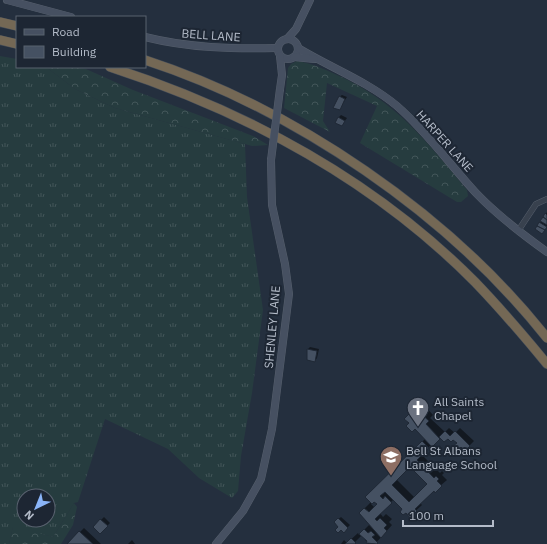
<svg xmlns="http://www.w3.org/2000/svg" width="547" height="544" viewBox="0 0 547 544" font-family="'IBM Plex Sans',sans-serif">
<style>
.grass{fill:url(#grass-tufts);fill-rule:evenodd}
.forest{fill:url(#forest-crowns)}
.shadow{fill:#0007;fill-rule:evenodd}
.building{fill:#455162;stroke:#1f2835;fill-rule:evenodd}
.lines{fill:none;stroke-linecap:round;stroke-linejoin:round}
.minor-casing{stroke:#565f6c;stroke-width:6}
.secondary-casing{stroke:#565f6c;stroke-width:8}
.motorway-casing{stroke:#434c59;stroke-width:10}
.minor{stroke:#38414e;stroke-width:5}
.secondary{stroke:#465061;stroke-width:7}
.motorway{stroke:#746855;stroke-width:9}
.secondary-bridge-casing{stroke:#565f6c;stroke-width:8;stroke-linecap:butt}
.secondary-bridge{stroke:#465061;stroke-width:7}
.labels{text-anchor:middle;dominant-baseline:central;stroke-width:4;stroke-linejoin:round;paint-order:stroke}
.street-label{font-size:12px;fill:#b4bcc9;stroke:#1d2633}
.poi-label{font-size:12px;fill:#b4bcc9;stroke:#1d2633;text-anchor:start}
</style>
<defs>
<pattern id="grass-tufts" width="24" height="20" patternUnits="userSpaceOnUse"><rect width="24" height="20" fill="#263c3f"/><path d="M3 7l-1-3M5 7V3M7 7l1-3M15 17l-1-3M17 17v-4M19 17l1-3" fill="none" stroke="#435659"/></pattern>
<pattern id="forest-crowns" width="20" height="18" patternUnits="userSpaceOnUse"><rect width="20" height="18" fill="#263c3f"/><path d="M2 6a3 3 0 1 1 6 0M12 15a3 3 0 1 1 6 0" fill="none" stroke="#435659"/></pattern>
</defs>
<rect width="100%" height="100%" fill="#242f3e"/>
<path class="grass" d="M0 56 17 59V67H46L75 89 115 108 245 144 247 197 263 310 252 393 241 456 238 491 232 498 199 478 168 449 105 419 78 502 74 503 53 537 13 527 9 544H0ZM24 496H48V520H24Z"/>
<g class="forest">
<path d="M297 61C311 63 324 69 337 75 396 101 427 142 467 190L468 196 461 202H457L360 143 377 106 327 83 323 121 330 132 284 108 288 68 291 64Z"/>
<path d="M46 67H72L86 69 133 90 253 136 268 145 252 146 115 108 75 89Z"/>
<path d="M74 503 77 507 73 525 61 544H9L13 526 53 537Z"/>
</g>
<g class="shadow">
<path d="M342 95 347 97 339 109V97Z"/>
<path d="M341 115 347 118 342 125 338 118Z"/>
<path d="M547 212V227L542 233 536 229Z"/>
<path d="M310 347 319 349 317 358 315 361 308 349Z"/>
<path d="M424 405 433 415 430 418 445 432 449 428 455 433 460 428 474 441 465 450 453 438 440 437 421 454 440 473 442 471 444 473 442 475 447 480 420 503 422 505 410 516 394 499 380 513 383 517 386 514 392 519 389 522 392 525 375 544H368L362 535 353 544H341L344 540 347 543 358 533 359 535 370 524 360 513 371 502 366 497 426 438 406 419 419 406 421 408ZM410 466 428 484 415 498 396 479ZM374 501 378 504 375 508 371 504Z"/>
<path d="M104 517 110 523 100 533 94 527Z"/>
<path d="M341 517 350 525 344 531 335 522Z"/>
<path d="M84 528 101 544H68Z"/>
<path d="M132 540 135 544H128Z"/>
</g>
<g class="building">
<path d="M339 96 345 99 340 110 333 108Z"/>
<path d="M338 117 345 121 342 126 335 123Z"/>
<path d="M545 213 547 215V220L543 217Z"/>
<path d="M543 217 547 220V225L540 221Z"/>
<path d="M539 222 547 227 545 230 537 226Z"/>
<path d="M537 226 545 230 542 234 535 229Z"/>
<path d="M307 349 317 351 315 362 307 360Z"/>
<path d="M417 410 429 421 426 424 440 439 432 447 415 429 412 432 406 426 409 423 404 419 412 411 415 413Z"/>
<path d="M445 431 450 436 455 431 470 446 465 451 461 447 458 450 453 446 457 443 453 440 451 442 448 439 444 442 439 437Z"/>
<path d="M422 441 429 448 417 460 434 478 436 476 439 479 437 481 442 486 435 493 434 491 415 509 417 511 410 518 406 513 403 515 400 512 402 509 385 492 380 496 383 499 385 496 392 503 375 519 377 521 380 518 387 525 384 528 387 531 381 538 359 513 364 508 369 512 377 504 374 502 372 504 365 497ZM410 467 427 484 409 502 392 485Z"/>
<path d="M338 518 348 528 344 533 341 530 338 533 335 530 338 527 334 522Z"/>
<path d="M100 519 108 526 100 534 93 527Z"/>
<path d="M364 529 368 533 371 531 375 535 372 537 378 543 377 544 366 543 367 541 359 534Z"/>
<path d="M79 531 93 544H67Z"/>
<path d="M351 538 356 543 355 544H345Z"/>
</g>
<g class="lines">
<g class="minor-casing">
<path id="minor" d="M518 231 536 204 547 199"/>
</g>
<g class="secondary-casing">
<g id="secondary">
<path d="M7 0 71 17"/>
<path d="M145 37C189 48 232 49 277 48"/>
<circle cx="288" cy="49" r="10"/>
<path d="M287 39 296 29 310 0"/>
<path d="M298 48C331 68 367 81 397 106 427 132 450 165 477 194 498 216 522 234 547 252"/>
<path d="M294 57 314 59"/>
<path d="M280 89 282 75 280 56"/>
<path d="M216 544 243 511 261 479 272 429 289 294 285 264 272 205 271 160"/>
</g>
</g>
<g class="motorway-casing">
<g id="motorway">
<path d="M0 22 17 26"/>
<path d="M0 40 17 44"/>
<path d="M145 60C295 109 449 214 547 338"/>
<path d="M110 67C245 111 374 180 475 282 500 308 524 336 547 364"/>
</g>
</g>
<use href="#minor" class="minor"/>
<use href="#secondary" class="secondary"/>
<use href="#motorway" class="motorway"/>
<g class="secondary-bridge-casing">
<path id="secondary-bridge" d="M271 160 280 89"/>
</g>
<use href="#secondary-bridge" class="secondary-bridge"/>
</g>
<defs>
<g id="church-pin" transform="scale(1.15)"><path d="M0 17L-7.5 6A9.5 9.5 0 1 1 7.5 6Z" fill="#6b7280" stroke="#1d2633"/><path d="M-1.2-6h2.4v3.5h3.3v2.4h-3.3V6h-2.4V-.1h-3.3v-2.4h3.3Z" fill="#fff"/></g>
<g id="school-pin" transform="scale(1.15)"><path d="M0 17L-7.5 6A9.5 9.5 0 1 1 7.5 6Z" fill="#8d6e63" stroke="#1d2633"/><path d="M0-5L7-2L0 1L-7-2ZM-4 1L0 2.5L4 1V4Q0 6-4 4Z" fill="#fff"/></g>
</defs>
<g fill-rule="evenodd">
<use href="#church-pin" x="418" y="408"/>
<use href="#school-pin" x="391" y="457"/>
</g>
<g class="labels">
<g class="street-label">
<text transform="translate(211 35) rotate(4)">BELL LANE</text>
<text transform="translate(445 141) rotate(48)">HARPER LANE</text>
<text transform="translate(272 327) rotate(-85)">SHENLEY LANE</text>
</g>
<g class="poi-label">
<text x="434" y="401">All Saints<tspan x="434" dy="14">Chapel</tspan></text>
<text x="406" y="450">Bell St Albans<tspan x="406" dy="14">Language School</tspan></text>
</g>
</g>
<rect x="16" y="16" width="130" height="52" fill="#1d2633" stroke="#59626f"/>
<rect x="24" y="29" width="20" height="6" fill="#465061" stroke="#59626f"/>
<text x="52" y="36" font-size="12" fill="#b4bcc9">Road</text>
<rect x="24" y="46" width="20" height="12" fill="#455162" stroke="#59626f"/>
<text x="52" y="56" font-size="12" fill="#b4bcc9">Building</text>
<g transform="translate(36 508) rotate(223)"><circle r="19" fill="#1d2633" stroke="#59626f"/>
<path d="M0-3L7 15L0 10L-7 15Z" fill="#8ab4f8"/>
<text y="-6" font-size="11" font-weight="bold" text-anchor="middle" fill="#b4bcc9">N</text>
</g>
<path d="M403 520v6h90v-6" fill="none" stroke="#b4bcc9" stroke-width="2"/>
<text x="409" y="520" font-size="12" fill="#b4bcc9" stroke="#1d2633" stroke-width="3" paint-order="stroke">100 m</text>
</svg>
